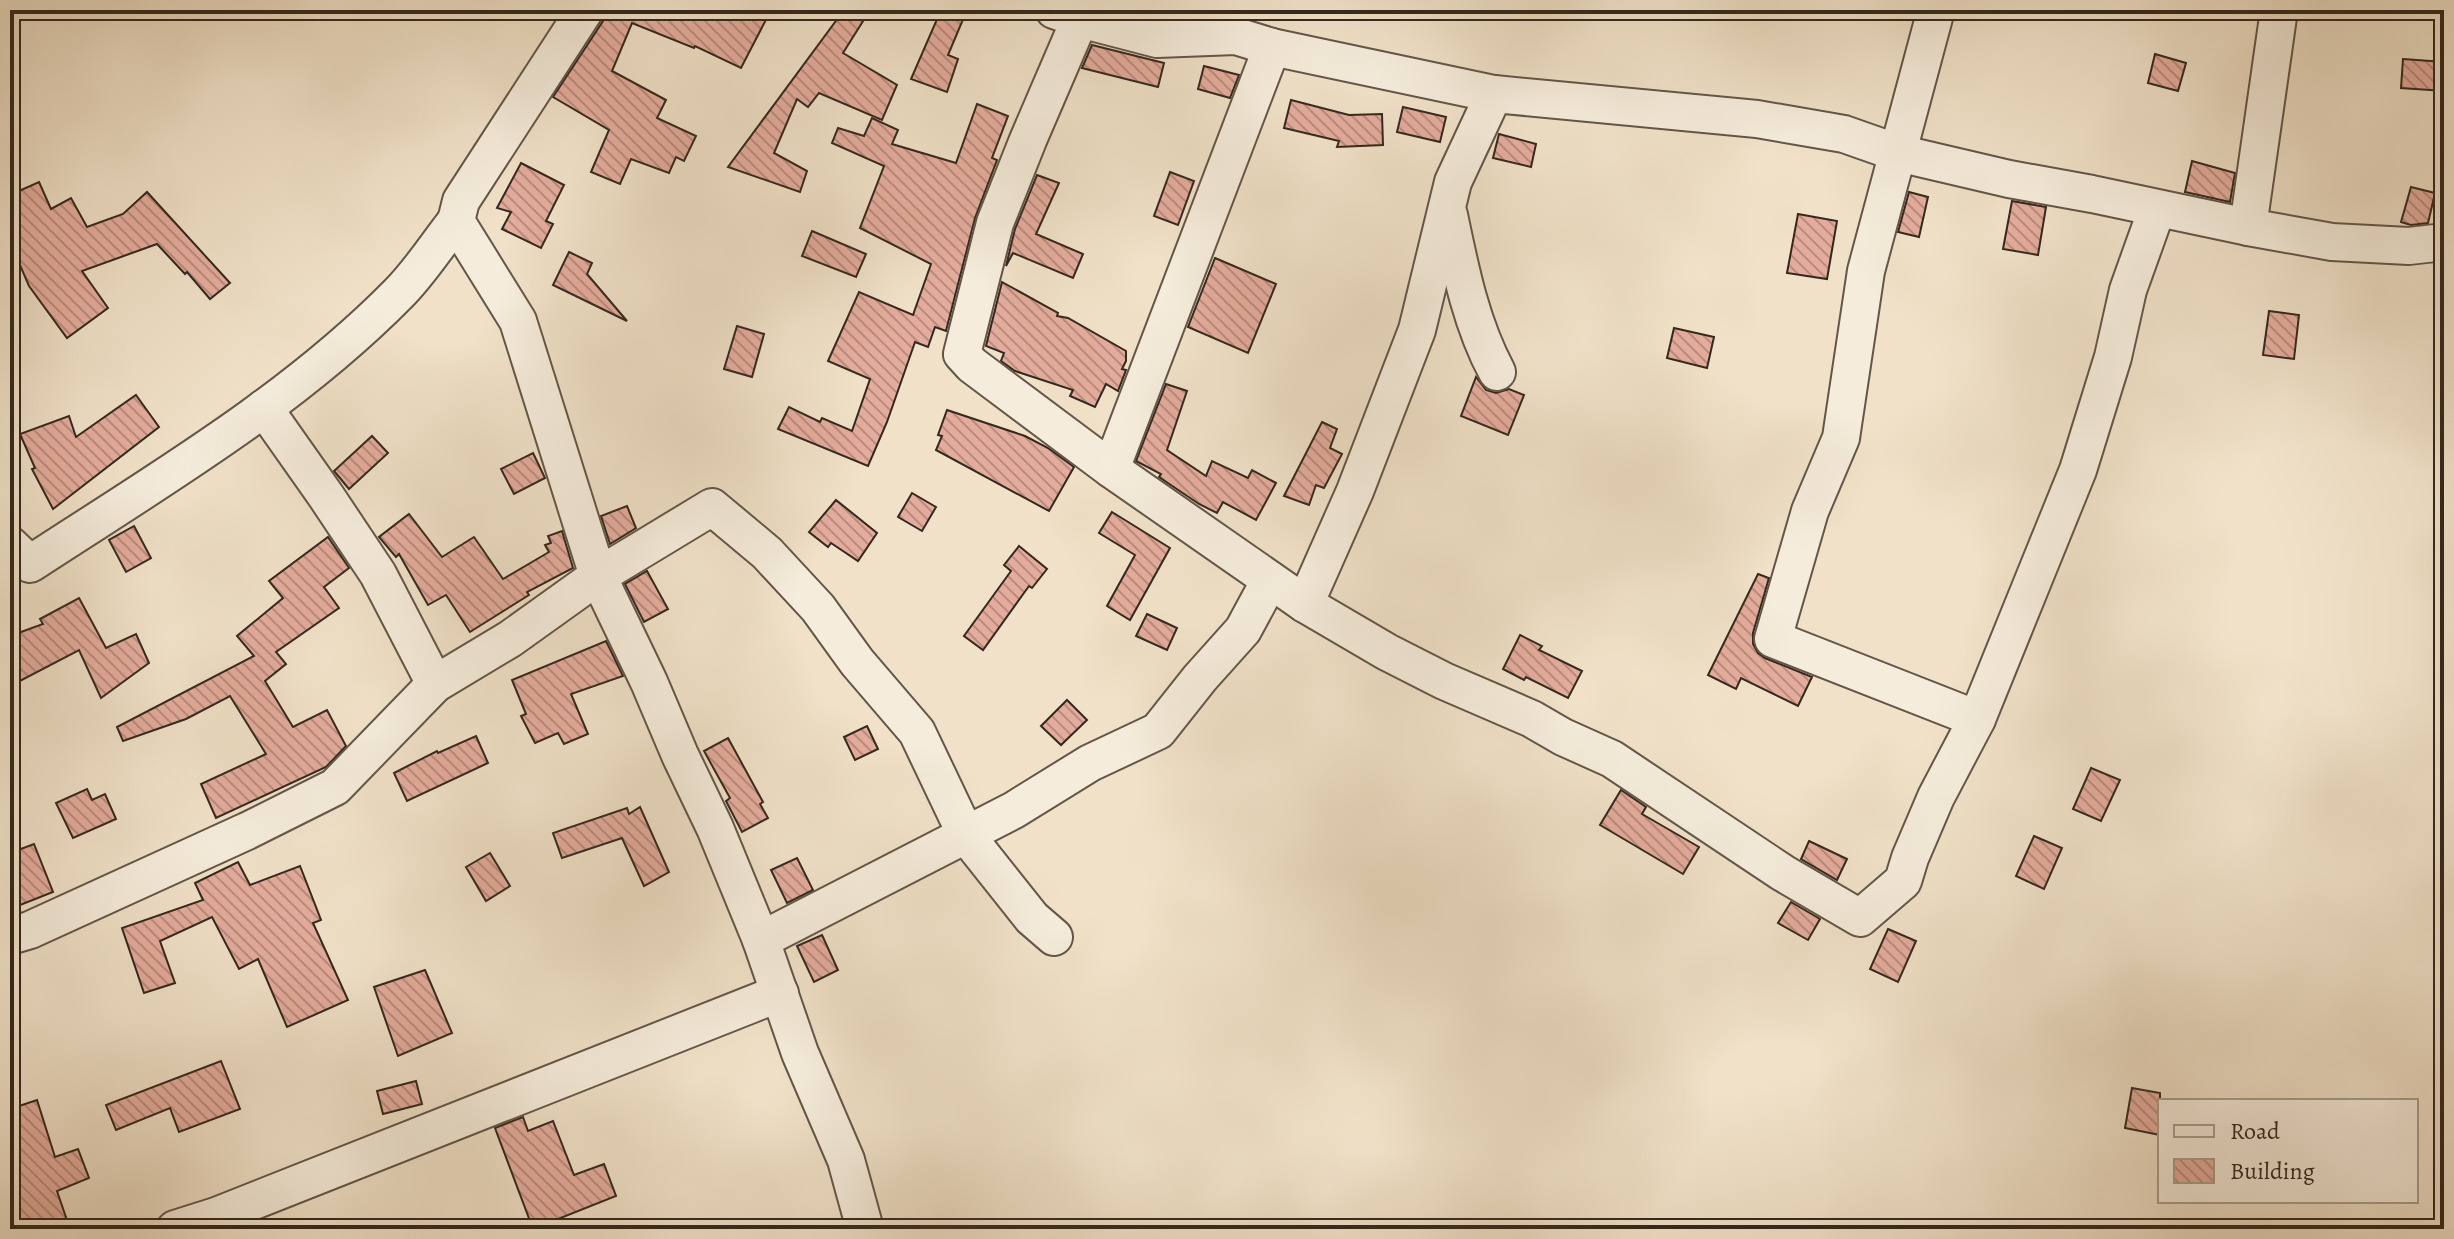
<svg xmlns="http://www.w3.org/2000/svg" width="2454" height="1239" viewBox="0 0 2454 1239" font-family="Alegreya,serif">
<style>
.building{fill:url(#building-back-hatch);stroke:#34281e;stroke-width:2}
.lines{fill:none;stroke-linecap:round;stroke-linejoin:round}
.street-casing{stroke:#635648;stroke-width:40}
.street{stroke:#f5ecdb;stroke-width:36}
</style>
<defs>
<pattern id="building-back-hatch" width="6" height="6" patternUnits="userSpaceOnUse" patternTransform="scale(2)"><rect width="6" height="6" fill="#e4ac9c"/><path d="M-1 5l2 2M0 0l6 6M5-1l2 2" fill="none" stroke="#ba8c7f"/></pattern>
</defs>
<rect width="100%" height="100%" fill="#f0e1c8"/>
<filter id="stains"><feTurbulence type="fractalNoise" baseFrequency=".0025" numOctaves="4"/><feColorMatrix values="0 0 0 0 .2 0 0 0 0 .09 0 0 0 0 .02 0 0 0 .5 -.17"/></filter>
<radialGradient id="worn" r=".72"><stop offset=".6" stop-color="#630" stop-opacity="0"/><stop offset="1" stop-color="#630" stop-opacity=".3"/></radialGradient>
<g class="building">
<path d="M606 10H771L741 68 695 46 694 48 632 23 612 71 666 100 657 118 696 136 684 161 676 157 669 173 631 159 620 184 591 172 609 130 553 97 603 21Z"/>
<path d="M844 10H870L843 53 897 85 882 120 819 93 808 107 797 99 774 153 807 171 800 192 728 167Z"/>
<path d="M941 10H967L948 55 958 59 947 92 911 79Z"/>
<path d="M1092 45 1164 63 1158 87 1082 68Z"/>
<path d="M2155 54 2186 63 2178 91 2148 83Z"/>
<path d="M2403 59 2444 62V91L2401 88Z"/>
<path d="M1204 66 1239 75 1230 98 1198 89Z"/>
<path d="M1291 100 1349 115 1382 114 1383 145 1337 147 1339 141 1284 128Z"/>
<path d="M977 104 1008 116 992 158 997 160 975 218 946 331 935 327 928 347 915 342 887 422 868 466 778 429 789 407 820 422 822 418 852 431 870 379 828 361 859 292 913 315 931 264 860 228 884 166 832 143 838 128 864 136 872 118 898 130 892 144 956 163Z"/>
<path d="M1403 107 1446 117 1440 142 1397 132Z"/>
<path d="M1499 134 1536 144 1531 167 1493 158Z"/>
<path d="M2192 161 2235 173 2230 202 2185 192Z"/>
<path d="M521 163 564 185 546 221 553 224 541 248 502 229 511 212 497 208Z"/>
<path d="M1170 172 1194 181 1178 225 1154 216Z"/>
<path d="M1037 175 1059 183 1036 234 1083 254 1073 278 1013 253 1006 266 1015 229Z"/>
<path d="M39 182 51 209 71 198 87 227 123 214 147 192 230 283 210 299 187 272 185 274 157 244 82 271 108 308 67 338 29 286 10 242V238L20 233 10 210V195Z"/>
<path d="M2411 187 2435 193 2428 223 2411 225 2401 222Z"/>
<path d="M1909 192 1928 197 1919 237 1898 232Z"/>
<path d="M2012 201 2046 207 2038 255 2003 249Z"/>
<path d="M1798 214 1837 221 1827 279 1787 273Z"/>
<path d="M812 231 866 254 856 277 802 256Z"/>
<path d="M569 252 592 263 587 274 627 321 553 285Z"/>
<path d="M1215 258 1276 284 1248 353 1188 327Z"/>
<path d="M1002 282 1058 313 1057 316 1068 318 1126 351V361L1122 369 1126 370 1118 391 1106 384 1095 407 1070 396 1073 390 1015 371 1001 361 1004 353 986 346Z"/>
<path d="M2269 311 2299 315 2294 359 2263 355Z"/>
<path d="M737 326 764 334 752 377 724 369Z"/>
<path d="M1674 328 1714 337 1707 368 1667 358Z"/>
<path d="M1476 377 1486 390 1496 393 1509 389 1524 395 1508 435 1461 416Z"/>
<path d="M1166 384 1187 391 1167 450 1206 476 1212 461 1248 478 1252 470 1276 483 1256 520 1223 502 1217 513 1199 504 1159 477 1161 474 1136 461Z"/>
<path d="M136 395 159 427 53 509 32 469 35 468 20 434 69 416 76 437Z"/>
<path d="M947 410 1025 436 1048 448 1074 467 1049 511 936 450 942 436 938 435Z"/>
<path d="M1322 422 1337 429 1330 448 1342 454 1324 488 1316 485 1309 505 1284 496Z"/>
<path d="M372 436 388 453 349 489 334 471Z"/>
<path d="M533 453 545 478 514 494 501 469Z"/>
<path d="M912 493 936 507 922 531 898 517Z"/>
<path d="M836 500 877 533 858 561 831 543 828 547 809 532Z"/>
<path d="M627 506 636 528 610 544 601 516Z"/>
<path d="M1112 512 1170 548 1130 620 1107 606 1135 555 1099 533Z"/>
<path d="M409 514 442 557 474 537 503 579 549 552 545 545 551 543 548 536 562 531 573 568 527 592 529 595 470 632 446 595 428 605 399 554 396 557 379 537Z"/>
<path d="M134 526 151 558 126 572 109 540Z"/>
<path d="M328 537 349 568 324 587 339 608 276 652 286 664 265 681 293 727 327 710 346 746 326 767 216 818 201 784 266 754 230 696 186 719 123 741 117 727 254 656 237 636 283 598 269 581Z"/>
<path d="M1019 546 1047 569 1032 588 1029 586 983 650 964 636 1011 571 1004 565Z"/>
<path d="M647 571 668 609 644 622 625 584Z"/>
<path d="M1758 574 1769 578 1753 633V644L1758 653 1765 658 1812 677 1798 706 1741 678 1736 689 1708 675Z"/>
<path d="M79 598 106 648 136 634 149 663 101 698 79 650 16 683 10 665V636L43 624 40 619Z"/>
<path d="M1147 614 1177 628 1167 650 1136 636Z"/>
<path d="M1520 635 1542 646 1539 650 1582 671 1568 698 1526 677 1524 680 1503 669Z"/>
<path d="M606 641 623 676 571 694 588 734 564 744 558 733 535 743 521 716 526 714 512 680Z"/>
<path d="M1067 700 1087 720 1061 745 1041 726Z"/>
<path d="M867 726 878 749 855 760 844 737Z"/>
<path d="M476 736 488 763 407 801 394 773 437 751 438 753Z"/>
<path d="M728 738 763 802 760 804 768 818 742 832 726 801 730 798 704 751Z"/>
<path d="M2091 768 2120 780 2101 821 2073 809Z"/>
<path d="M87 789 92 800 105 794 116 819 73 838 56 803Z"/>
<path d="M1621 790 1646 807 1642 814 1699 847 1683 874 1600 825Z"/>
<path d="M640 807 669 872 644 886 622 838 562 858 553 833 627 808 629 814Z"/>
<path d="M2034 836 2062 848 2044 889 2016 876Z"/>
<path d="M1809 841 1847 859 1837 880 1801 859Z"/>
<path d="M34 844 53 892 10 909V853Z"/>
<path d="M490 853 510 886 486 901 466 867Z"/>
<path d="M797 858 813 890 787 903 771 870Z"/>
<path d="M238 862 250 885 300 866 321 920 313 923 348 1000 287 1027 258 959 239 969 212 917 160 941 175 983 144 993 122 928 203 900 195 883Z"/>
<path d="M1791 902 1820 919 1808 940 1778 923Z"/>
<path d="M1888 929 1916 941 1898 982 1870 969Z"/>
<path d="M822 935 838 970 814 982 797 946Z"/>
<path d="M425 970 452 1033 398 1056 374 987Z"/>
<path d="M221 1061 240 1109 179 1132 170 1108 116 1130 106 1105Z"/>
<path d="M416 1081 422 1104 383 1114 377 1091Z"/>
<path d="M2132 1088 2160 1093V1135L2125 1128Z"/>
<path d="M37 1100 55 1157 78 1149 89 1178 57 1191 70 1229H19L10 1205V1109Z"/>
<path d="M523 1117 528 1131 553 1121 574 1175 604 1164 616 1196 533 1229 495 1128Z"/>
</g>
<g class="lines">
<g class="street-casing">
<g id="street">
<path d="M585 10 461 201 456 221 518 321 598 576 649 682 680 755 715 828 761 940 800 1053 846 1160 865 1229"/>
<path d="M1054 10 1080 19 1157 39 1236 36 1272 47 1494 94 1757 119 1844 134 1898 153 2009 179 2092 194 2248 227 2332 242 2409 246 2444 242"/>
<path d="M1936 10 1866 271 1841 438 1810 511 1773 639 1977 719"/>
<path d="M1080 19 1028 140 995 223 962 354 972 365 1111 469 1305 604 1387 652 1444 681 1532 719 1563 737 1612 759 1783 873 1860 918 1903 881 1910 858 1936 797 1977 719 2078 470 2113 357 2128 290 2157 209"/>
<path d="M1449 215C1460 268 1471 324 1497 372"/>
<path d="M2248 227 2279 10"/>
<path d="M264 408 326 496 378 574 435 684"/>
<path d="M1111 469 1272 47"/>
<path d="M10 545 30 564C157 481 292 402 399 293 420 272 437 245 456 221"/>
<path d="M1305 604 1355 491 1417 330 1453 182 1494 94"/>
<path d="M10 936 30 930 247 831 335 787 435 684 510 639 598 576 712 507 767 553 818 608 857 662 917 732 966 835 1032 918 1054 937"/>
<path d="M761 940 1014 810 1090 763 1158 731 1200 678 1243 630 1270 580"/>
<path d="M175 1229 216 1216 780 993"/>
</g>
</g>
<use href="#street" class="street"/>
</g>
<rect width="2454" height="1239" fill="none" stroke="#f0e1c8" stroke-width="40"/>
<rect x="12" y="12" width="2430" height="1215" fill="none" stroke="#34281e" stroke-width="4"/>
<rect x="20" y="20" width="2414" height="1199" fill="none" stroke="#34281e" stroke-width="2"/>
<rect x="2158" y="1099" width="260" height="104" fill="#f5ecdb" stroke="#a89e8f" stroke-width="2"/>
<rect x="2174" y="1125" width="40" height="12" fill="#f5ecdb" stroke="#a89e8f" stroke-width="2"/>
<text x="2230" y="1139" font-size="24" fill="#34281e">Road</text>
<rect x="2174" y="1159" width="40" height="24" fill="url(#building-back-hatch)" stroke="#a89e8f" stroke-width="2"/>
<text x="2230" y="1179" font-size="24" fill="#34281e">Building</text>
<rect width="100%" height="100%" filter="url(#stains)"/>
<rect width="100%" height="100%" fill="url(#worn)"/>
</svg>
